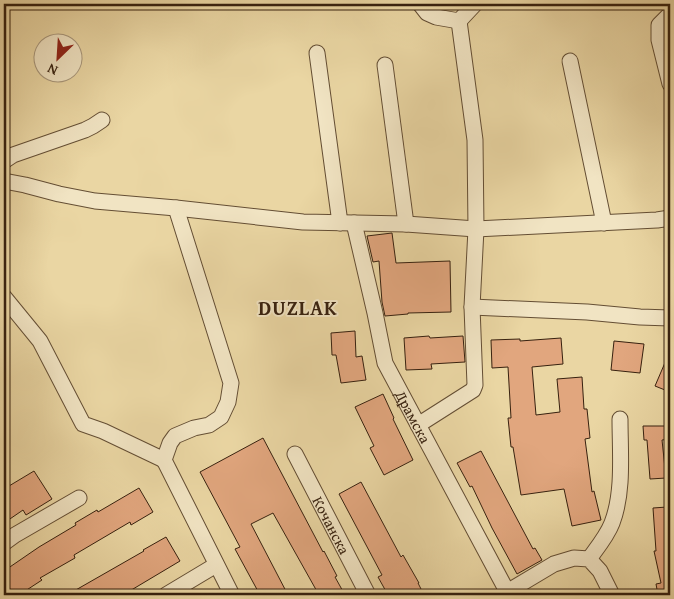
<svg xmlns="http://www.w3.org/2000/svg" width="674" height="599" viewBox="0 0 674 599" font-family="'Gentium Book Plus',serif">
<style>
.building{fill:#e1a67e;stroke:#37210f}
.lines{fill:none;stroke-linecap:round;stroke-linejoin:round}
.minor-casing{stroke:#644e34;stroke-width:17}
.minor{stroke:#f1e4c3;stroke-width:15}
.labels{text-anchor:middle;dominant-baseline:central;stroke-width:4;stroke-linejoin:round;paint-order:stroke}
.street-label{font-size:15px;fill:#37210f;stroke:#f1e4c3}
.district-label{font-size:20px;font-weight:bold;letter-spacing:1px;fill:#37210f;stroke:#f1e4c3}
</style>
<rect width="100%" height="100%" fill="#ead6a3"/>
<filter id="stains"><feTurbulence type="fractalNoise" baseFrequency=".004" numOctaves="4"/><feColorMatrix values="0 0 0 0 .2 0 0 0 0 .09 0 0 0 0 .02 0 0 0 .5 -.17"/></filter>
<radialGradient id="worn" r=".72"><stop offset=".6" stop-color="#630" stop-opacity="0"/><stop offset="1" stop-color="#630" stop-opacity=".3"/></radialGradient>
<g class="building">
<path d="M392 233 396 263 450 261 451 312 408 313V314L385 316 382 302 379 261 373 262 367 236Z"/>
<path d="M355 331 356 357 362 356 366 380 341 383 336 355H332L331 333Z"/>
<path d="M429 336 430 338 463 336 465 362 431 364 432 369 406 370 404 338Z"/>
<path d="M561 338 563 364 532 367 536 415 560 412 557 379 582 377 584 409H587L590 438 585 439 592 492 594 491 601 520 572 526 564 489 521 495 513 447H511L508 418H511L508 367 492 368 491 340 520 339V341Z"/>
<path d="M614 341 644 344 640 373 611 370Z"/>
<path d="M670 351V392L655 386Z"/>
<path d="M383 394 394 418 393 419 413 460 384 475 370 448 374 446 355 407Z"/>
<path d="M643 426H669L670 439 662 440 666 478 650 479 647 440H644Z"/>
<path d="M263 438 323 552 324 551 337 576 335 577 345 595H319L273 513 251 524 288 595H260L235 549 240 547 200 472Z"/>
<path d="M481 451 533 549 535 548 542 560 517 574 492 528 472 486 470 487 457 463Z"/>
<path d="M34 471 52 499 26 515 23 510 4 523V489Z"/>
<path d="M361 482 401 557 403 555 419 583H418L424 595H388L378 577 382 575 339 494Z"/>
<path d="M139 488 153 512 131 525 130 522 74 555 75 558 40 578 42 580 19 595H14L4 580V571L39 547 76 525 75 523 97 510 98 512Z"/>
<path d="M667 507 669 548 670 547V595H658L656 584 661 583 654 551H656L653 508Z"/>
<path d="M166 537 180 561 123 595H67L144 551 143 550Z"/>
</g>
<g class="lines">
<g class="minor-casing">
<g id="minor">
<path d="M420 4 427 13 436 17 459 21"/>
<path d="M670 14 659 25V40L670 84"/>
<path d="M317 53 340 223"/>
<path d="M570 61 604 223"/>
<path d="M385 65 406 224"/>
<path d="M4 161 13 155 85 130 93 126 102 120"/>
<path d="M4 181 25 185 59 194 95 201 176 208 303 222 406 224 476 229 657 220 670 218"/>
<path id="s1" d="M354 223 375 313 385 363 509 595"/>
<path d="M4 297 40 341 83 424 103 431 164 460"/>
<path d="M472 307 587 312 640 317 670 318"/>
<path d="M418 425 473 390 475 385 472 307 476 229 475 140 459 21 474 5V4"/>
<path id="s2" d="M295 454 368 595"/>
<path d="M164 460 170 443 175 436 194 428 209 425 221 417 228 402 231 383 176 208"/>
<path d="M164 460 232 595"/>
<path d="M4 543 15 535 79 498"/>
<path d="M589 559C597 548 607 536 612 523 624 492 620 452 620 419"/>
<path d="M507 592 554 564 574 558 589 559 600 571 612 595"/>
<path d="M166 595 216 565"/>
</g>
</g>
<use href="#minor" class="minor"/>
</g>
<g class="labels">
<g class="street-label">
<text stroke="none"><textPath href="#s1" startOffset="204">Драмска</textPath></text>
<text stroke="none"><textPath href="#s2" startOffset="80">Кочанска</textPath></text>
</g>
<g class="district-label">
<text x="298" y="307">DUZLAK</text>
</g>
</g>
<rect width="674" height="599" fill="none" stroke="#ead6a3" stroke-width="20"/>
<rect x="5" y="5" width="664" height="589" fill="none" stroke="#37210f" stroke-width="2.5"/>
<rect x="10" y="10" width="654" height="579" fill="none" stroke="#37210f"/>
<g transform="translate(58 58) rotate(205)"><circle r="24" fill="#f1e4c3" stroke="#a7967b"/>
<path d="M0-4L9 19L0 12L-9 19Z" fill="#8f2418"/>
<text y="-8" font-size="14" font-weight="bold" text-anchor="middle" fill="#37210f">N</text>
</g>
<rect width="100%" height="100%" filter="url(#stains)"/>
<rect width="100%" height="100%" fill="url(#worn)"/>
</svg>
